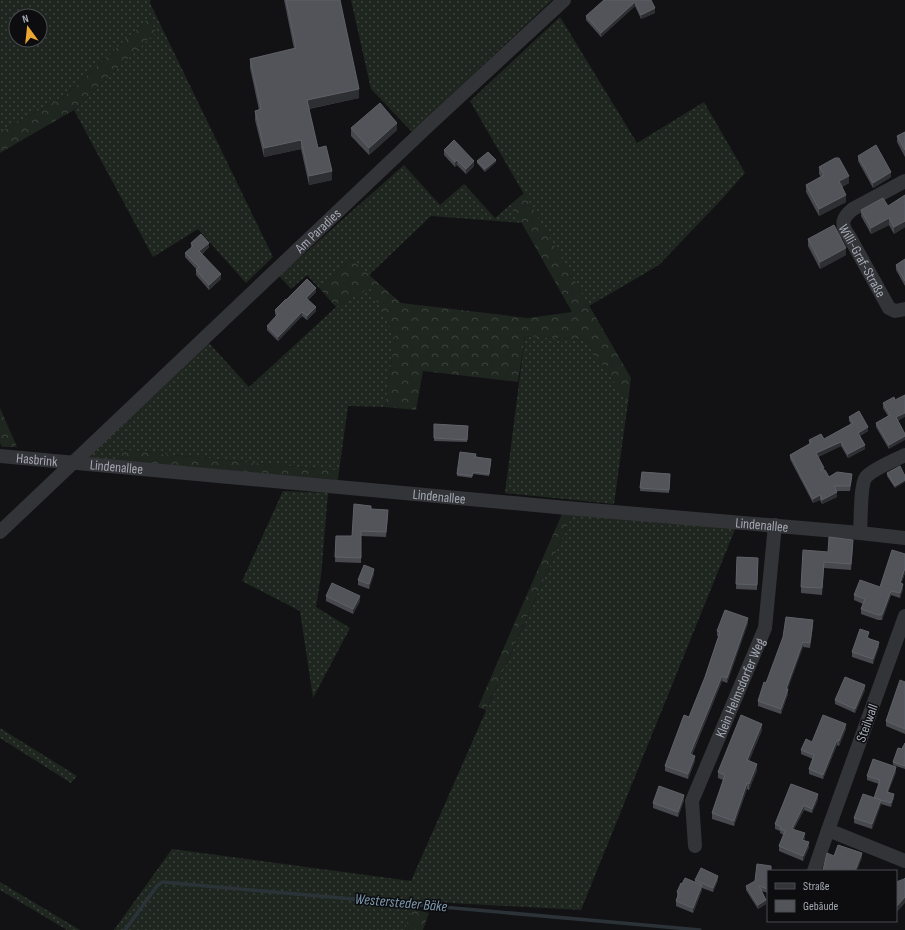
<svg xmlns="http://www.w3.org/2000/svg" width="905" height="930" viewBox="0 0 905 930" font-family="'Sofia Sans Condensed',sans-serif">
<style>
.grass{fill:url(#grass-dots);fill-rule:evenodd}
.forest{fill:url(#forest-crowns)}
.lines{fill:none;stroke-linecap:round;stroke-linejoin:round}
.stream{stroke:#2b3339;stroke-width:3.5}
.minor{stroke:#333438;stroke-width:14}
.wall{fill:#48494f}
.shaded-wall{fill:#2e2f33}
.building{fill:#52545a;stroke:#5f6168}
.labels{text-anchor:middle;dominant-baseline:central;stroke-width:3;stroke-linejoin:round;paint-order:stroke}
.street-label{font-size:14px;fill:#a4a9b4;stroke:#0d0d0f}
.water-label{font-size:15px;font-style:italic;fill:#7b98ae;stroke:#0d0d0f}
</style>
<defs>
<pattern id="grass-dots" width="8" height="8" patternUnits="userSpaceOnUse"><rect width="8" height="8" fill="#1e261f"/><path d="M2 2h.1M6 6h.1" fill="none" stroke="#3c433d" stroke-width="1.8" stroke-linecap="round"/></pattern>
<pattern id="forest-crowns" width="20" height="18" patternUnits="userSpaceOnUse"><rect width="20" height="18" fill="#1e261f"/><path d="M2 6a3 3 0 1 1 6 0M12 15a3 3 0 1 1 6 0" fill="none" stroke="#3c433d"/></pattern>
</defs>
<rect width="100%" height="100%" fill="#121214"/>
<g class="grass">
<path d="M0 0H151L150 3 273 257 246 283 198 229 153 257 74 110 156 32 149 18 66 95 0 132ZM16 16H40V40H16Z"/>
<path d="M351 0H552L412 132 371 89Z"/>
<path d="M560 17 637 143 704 102 745 173 721 200 659 265 589 306 470 101Z"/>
<path d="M404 165 440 205 464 184 495 218 511 204 523 223 431 216 369 275 351 259 320 289 307 275 291 289 279 276Z"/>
<path d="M370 287 395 336 385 407 348 406 339 471 122 450 121 461 86 457 208 342 249 387 336 307Z"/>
<path d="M525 336 585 340 628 402 614 504 505 493Z"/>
<path d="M283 491 328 493 321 576 316 607 350 628 313 698 300 611 242 581Z"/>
<path d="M573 513 736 527 581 910 415 901 405 930H114L172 849 411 881Z"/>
<path d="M0 728 77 776 71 783 0 738Z"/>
<path d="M0 882 80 930H67L0 890Z"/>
</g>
<g class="forest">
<path d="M149 18 156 32 74 110 0 153V132L66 95Z"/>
<path d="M524 193 631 378 628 402 585 340 525 336 518 382 423 371 416 410 385 407 395 336 370 288 336 307 320 289 351 259 401 303 528 318 572 312 511 204Z"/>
<path d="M0 408 17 447H2L0 443Z"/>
<path d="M122 450 339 471 338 480 121 461Z"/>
<path d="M573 513 486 710 478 707 562 514Z"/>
<path d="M412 909 429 913 423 930H405Z"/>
</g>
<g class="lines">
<path class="stream" d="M125 930 157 886 162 882 700 930"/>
<g class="minor">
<path id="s1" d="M905 181 853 209C842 218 840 224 849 236L889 308 895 311 905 309"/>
<path id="s2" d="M0 456 567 508 860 533 905 538"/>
<path id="s3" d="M0 532 430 124 564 0"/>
<path d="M860 533C861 521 860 484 866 477 873 469 895 460 905 455"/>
<path d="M905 616 828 830 905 861"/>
<path id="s4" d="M695 846 692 801 765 628 775 525"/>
<path d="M814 871 828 830"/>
</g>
</g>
<g class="wall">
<path d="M284 0H340L359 98 309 109 318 148 332 180 309 185 301 149 264 157 255 120V111L259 110 250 68V59L294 49Z"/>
<path d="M604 0H651L655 13 641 19 635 6 601 37 586 20V16Z"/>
<path d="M351 128 397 130 369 155 351 136Z"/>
<path d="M905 132V157L897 142V136Z"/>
<path d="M444 150 474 166 466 174 457 165 455 167 444 155Z"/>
<path d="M858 156 891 177 873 188 858 161Z"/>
<path d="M477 161 496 162 485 172 477 163Z"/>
<path d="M819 167 849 183 842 187 846 202 819 216 806 192V185L821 177 819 174Z"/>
<path d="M905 195V227L894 234 889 225 871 234 861 216V210L888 206Z"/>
<path d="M808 239 846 255 820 269 808 246Z"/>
<path d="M191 243 209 247 202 254 221 279 209 290 196 275V270H197L185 257V253L191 248Z"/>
<path d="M905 259V286L896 270V265Z"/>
<path d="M316 292 308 300 316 311 307 320 302 316 278 341 267 330V326L276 316 275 314V310L286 300Z"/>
<path d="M883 403 898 421 889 449 876 427V423L888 416 883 408Z"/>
<path d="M849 417 868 431 860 436 865 449 848 458 841 446 818 457 824 470 829 477 852 478 850 491H836L837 497 822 504 820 500 813 503 790 459V455L809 444V440L824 439 851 424 849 421Z"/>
<path d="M434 424 468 426 467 442 434 441Z"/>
<path d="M475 456 491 461 489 476 473 474 472 478 457 476V474Z"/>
<path d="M900 466 895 488 887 476V473Z"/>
<path d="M642 472 670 474 669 493 640 491Z"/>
<path d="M371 509 388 515 386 537 361 536V563L335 562 336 536H352Z"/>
<path d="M853 546 851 570 824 568 822 595 801 593V587L828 552Z"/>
<path d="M905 554V573L901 584 903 589 900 598 891 595 882 620H878L861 614V609L863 604 854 600V595L880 587Z"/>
<path d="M737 557 758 558 757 590 736 589Z"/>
<path d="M374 574 369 589 358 585V580Z"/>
<path d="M326 596 360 601 353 614 326 601Z"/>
<path d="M748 623 727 683 722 681 692 755 695 761 688 779 665 771V766L689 717 705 677 719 636H717V631Z"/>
<path d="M813 625 810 648 803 647 787 689 788 694 781 714 758 706V701L766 683Z"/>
<path d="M869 637V638L879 646 873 664 852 657V652Z"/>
<path d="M905 682V734L886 726V721Z"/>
<path d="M865 690 855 713 835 704V700Z"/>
<path d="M846 729 839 746 837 745 823 779 809 774V769L813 759 801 754V750L812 742Z"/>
<path d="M762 730 749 761 757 770 749 790 747 789 734 826 712 819V813L723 780 718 778V772Z"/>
<path d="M905 743V769L893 765V762Z"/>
<path d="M896 772 888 792 894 798 891 807 881 804 872 829 854 823V818L874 798 879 784 867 780V776Z"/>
<path d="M791 784 818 799 812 813 804 810 794 829 805 838 804 840 809 847 803 861 779 851V846L784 835 780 833V831L775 829V824Z"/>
<path d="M684 800 678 817 653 808V803Z"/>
<path d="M771 866V871H768V893L762 891 766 904 758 909 746 890V886L755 881Z"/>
<path d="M695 880H718L713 892 702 888V890L693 913 676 906V901L677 897V892L682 884 695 882Z"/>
</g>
<g class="shaded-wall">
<path d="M635 2V6L601 37V33Z"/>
<path d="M655 8V13L641 19V15Z"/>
<path d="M359 89V98L307 109V100Z"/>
<path d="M397 123V130L369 155V148Z"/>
<path d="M301 140V149L264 157V148Z"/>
<path d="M457 160V165L455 167V162Z"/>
<path d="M496 160V162L485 172V169Z"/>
<path d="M474 161V166L466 174V169Z"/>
<path d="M332 171V180L309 185V176Z"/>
<path d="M891 172V177L873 188V183Z"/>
<path d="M849 176V183L839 188V181Z"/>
<path d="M846 195V202L819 216V209Z"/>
<path d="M889 218V225L871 234V228Z"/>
<path d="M905 221V227L894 234V227Z"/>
<path d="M209 243V247L199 256V251Z"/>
<path d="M846 248V255L820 269V262Z"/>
<path d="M221 274V279L209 290V285Z"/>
<path d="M316 288V292L306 302V298Z"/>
<path d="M316 307V311L307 320V316Z"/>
<path d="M302 312V316L278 341V337Z"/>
<path d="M905 413V417L896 422V417Z"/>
<path d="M868 427V431L858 437V433Z"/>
<path d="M905 436V440L889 449V445Z"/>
<path d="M841 442V446L816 458V453Z"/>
<path d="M865 445V449L848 458V454Z"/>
<path d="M905 480V482L895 488V486Z"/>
<path d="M837 492V497L822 504V500Z"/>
<path d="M820 495V500L813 503V499Z"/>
<path d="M853 540V546L851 570V564Z"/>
<path d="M905 568V573L900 588V583Z"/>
<path d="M374 569V574L369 589V584Z"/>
<path d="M903 584V589L900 598V593Z"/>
<path d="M891 591V595L882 620V615Z"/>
<path d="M360 596V601L353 614V609Z"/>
<path d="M748 618V623L727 683V678Z"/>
<path d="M813 620V625L810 648V643Z"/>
<path d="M803 642V647L786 694V689Z"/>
<path d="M879 642V646L873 664V659Z"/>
<path d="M722 676V681L690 759V754Z"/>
<path d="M865 685V690L855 713V709Z"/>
<path d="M788 689V694L781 714V709Z"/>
<path d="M762 724V730L747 766V760Z"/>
<path d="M846 724V729L839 746V741Z"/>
<path d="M837 740V745L823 779V775Z"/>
<path d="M695 756V761L688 779V774Z"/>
<path d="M757 764V770L749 790V784Z"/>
<path d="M896 767V772L887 796V792Z"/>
<path d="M747 783V789L734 826V821Z"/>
<path d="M818 794V799L812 813V809Z"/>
<path d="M894 794V798L891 807V803Z"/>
<path d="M684 795V800L678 817V812Z"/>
<path d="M881 800V805L872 829V824Z"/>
<path d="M804 805V810L792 833V829Z"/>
<path d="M805 833V838L802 844V840Z"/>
<path d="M809 842V847L803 861V856Z"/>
<path d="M862 853V858L857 871H855Z"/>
<path d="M718 876V880L713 892V888Z"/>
<path d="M702 885V890L693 913V908Z"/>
<path d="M905 897V903L896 913V907Z"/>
<path d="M766 900V904L758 909V905Z"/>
</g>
<g class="building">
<path d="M286 0H340L359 89 307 100 318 148 326 146 332 171 309 176 301 140 264 148 255 111 261 109 250 59 296 48Z"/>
<path d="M604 0H651L655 8 641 15 635 2 601 33 586 16Z"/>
<path d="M380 103 397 123 369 148 351 128Z"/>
<path d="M905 132V150L897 136Z"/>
<path d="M454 140 474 161 466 169 457 160 455 162 444 150Z"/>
<path d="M876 145 891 172 873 183 858 156Z"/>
<path d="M488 152 496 160 485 169 477 161Z"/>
<path d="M835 158H839L849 176 839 181 846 195 819 209 806 185 824 175 819 167Z"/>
<path d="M905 195V221L894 227 889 218 871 228 861 210 883 198 888 206Z"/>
<path d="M834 225 846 248 820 262 808 239Z"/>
<path d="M201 234 209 243 199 251 221 274 209 285 196 270 199 267 185 253 193 246 191 243Z"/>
<path d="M905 259V281L896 265Z"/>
<path d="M307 279 316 288 306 298 316 307 307 316 302 312 278 337 267 326 278 314 275 310 286 299V300Z"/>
<path d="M905 395V413L896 417 905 434V436L889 445 876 423 890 415 883 403 894 397 895 400Z"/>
<path d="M859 411 868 427 858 433 865 445 848 454 841 442 816 453 824 468 820 470H825L829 477 837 472 852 474 850 486H834L837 492 822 500 820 495 813 499 790 455 811 443 809 440 821 434 824 439 853 423 849 417Z"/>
<path d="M434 424 468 426 467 440 434 438Z"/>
<path d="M460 452 476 454 475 457 491 459 489 474 473 472 472 476 457 474Z"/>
<path d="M900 466 905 476V480L895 486 887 473Z"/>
<path d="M642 472 670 474 669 490 640 488Z"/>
<path d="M354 504 371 506V509L388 510 386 532 361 531V558L335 557 336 536H352Z"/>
<path d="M829 537 853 540 851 564 824 562 822 588 801 587 803 550 828 552Z"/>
<path d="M892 550 905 554V568L900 583 903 584 900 593 891 591 882 615H878L861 609 865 599 854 595 860 580 880 587Z"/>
<path d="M737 557 758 558 757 585 736 584Z"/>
<path d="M364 565 374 569 369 584 358 580Z"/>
<path d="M332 583 360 596 353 609 326 596Z"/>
<path d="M725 610 748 618 727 678 722 676 690 754 695 756 688 774 665 766 684 715 689 717 705 677 720 632 717 631Z"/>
<path d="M786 617 813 620 810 643 803 642 786 689H788L781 709 758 701 764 682 766 683 783 637Z"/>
<path d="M860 629 869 632 867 638 879 642 873 659 852 652Z"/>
<path d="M845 677 865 685 855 709 835 700Z"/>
<path d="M900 680 905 682V729L886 721Z"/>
<path d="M741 715 762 724 747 760 757 764 749 784 747 783 734 821 712 813 725 775 718 772Z"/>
<path d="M823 715 846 724 839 741 837 740 823 775 809 769 814 755 801 750 806 739 812 742Z"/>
<path d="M905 743V766L893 762 898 748 902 749Z"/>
<path d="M873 759 896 767 887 792 894 794 891 803 874 798 880 780 867 776Z"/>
<path d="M791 784 818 794 812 809 804 805 792 829 805 833 802 840 809 842 803 856 779 846 785 831 780 829 781 827 775 824Z"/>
<path d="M659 786 684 795 678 812 653 803Z"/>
<path d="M863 794 881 800 872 824 854 818Z"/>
<path d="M838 845 862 853 855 871H826L823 870 827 853 834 856Z"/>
<path d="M757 864 771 866V871H768V889L759 886 766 900 758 905 746 886 755 881Z"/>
<path d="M701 868 718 876 713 888 695 880Z"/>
<path d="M685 878 702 885 693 908 676 901 679 893 677 892 681 883 682 884Z"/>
<path d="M905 878V897L896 907V882L904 879Z"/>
</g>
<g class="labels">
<g class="street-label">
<text stroke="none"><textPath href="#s3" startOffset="438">Am Paradies</textPath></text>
<text stroke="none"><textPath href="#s1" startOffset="119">Willi-Graf-Straße</textPath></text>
<text stroke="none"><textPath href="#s2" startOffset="37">Hasbrink</textPath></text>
<text stroke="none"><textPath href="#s2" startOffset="117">Lindenallee</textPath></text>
<text stroke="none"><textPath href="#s2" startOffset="441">Lindenallee</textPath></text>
<text stroke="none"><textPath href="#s2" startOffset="765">Lindenallee</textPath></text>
<text stroke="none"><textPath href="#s4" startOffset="168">Klein Helmsdorfer Weg</textPath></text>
<text transform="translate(867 723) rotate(-70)">Steilwall</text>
</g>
<g class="water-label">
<text transform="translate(401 903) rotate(5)">Westersteder Bäke</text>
</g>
</g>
<rect x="767" y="870" width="130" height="52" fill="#0d0d0f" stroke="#494b51"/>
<rect x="775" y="883" width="20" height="6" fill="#333438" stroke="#494b51"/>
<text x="803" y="890" font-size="12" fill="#a4a9b4">Straße</text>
<rect x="775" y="900" width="20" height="12" fill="#52545a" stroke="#494b51"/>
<text x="803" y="910" font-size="12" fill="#a4a9b4">Gebäude</text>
<g transform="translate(28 28) rotate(345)"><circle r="19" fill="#0d0d0f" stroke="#494b51"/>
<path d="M0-3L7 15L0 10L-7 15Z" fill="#eca732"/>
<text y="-6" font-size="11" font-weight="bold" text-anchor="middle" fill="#a4a9b4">N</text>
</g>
</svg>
